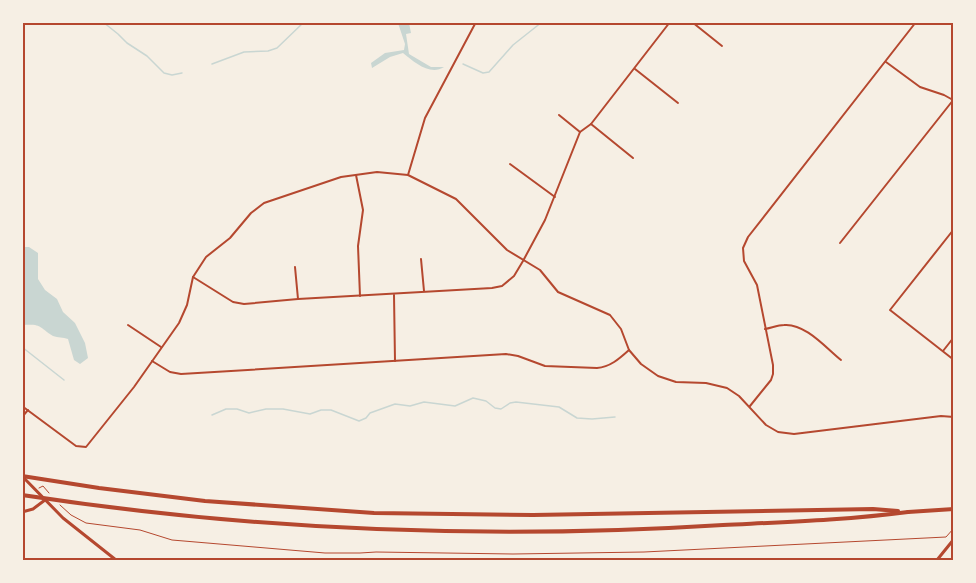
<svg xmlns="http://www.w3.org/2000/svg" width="976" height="583" viewBox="0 0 976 583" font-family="'PT Sans Narrow',sans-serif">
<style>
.water{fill:#c9d6d2}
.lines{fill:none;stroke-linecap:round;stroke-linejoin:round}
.stream{stroke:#c9d6d2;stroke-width:1.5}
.path{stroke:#b5482f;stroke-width:1}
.minor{stroke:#b5482f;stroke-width:2}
.tertiary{stroke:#b5482f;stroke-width:3}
.secondary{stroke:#b5482f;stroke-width:3}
.primary{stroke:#b5482f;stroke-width:4}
.motorway{stroke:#b5482f;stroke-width:4}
.neatline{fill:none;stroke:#b5482f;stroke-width:2}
</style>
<rect width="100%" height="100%" fill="#f6efe4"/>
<g class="water">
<path d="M409 23 411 33 406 34 409 54 431 67H444C430 76 414 62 403 53L390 57 372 68 371 63 385 53 404 50 405 44 398 23Z"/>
<path d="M23 247H29L38 253V279L45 290 57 299 63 312 75 323 85 343 88 358 80 364 74 360 68 339C63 337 58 338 53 336 38 327 43 324 23 325Z"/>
</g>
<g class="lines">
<g class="stream">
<path d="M103 22 118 34 127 43 147 56 164 73 172 75 182 73"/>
<path d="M212 64 244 52 268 51 277 48 304 22"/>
<path d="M463 64 483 73 489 72 513 45 542 22"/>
<path d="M22 347 64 380"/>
<path d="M212 415 226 409H237L249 413 266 409H283L310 414 321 410H331L359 421 366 418 370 413 395 404 410 406 424 402 455 406 473 398 486 401 495 408 501 409 510 403 516 402 559 407 577 418 592 419 615 417"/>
</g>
<g class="path">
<path d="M39 488 43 486 49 493"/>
<path d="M60 505 71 515 86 523 140 530 172 540 325 553H360L376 552 513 554 644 552 946 537 954 528"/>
</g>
<g class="minor">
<path d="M692 22 722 46"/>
<path d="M886 62 920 87 944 95 953 100"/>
<path d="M635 69 678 103"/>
<path d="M559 115 580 132"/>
<path d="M591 124 633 158"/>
<path d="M510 164 555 197"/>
<path d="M356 175 363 210 358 246 360 296"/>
<path d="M408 175 425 118 476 22"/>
<path d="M954 229 890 310 954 360"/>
<path d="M840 243 954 99"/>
<path d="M421 259 424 291"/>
<path d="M295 267 298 299"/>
<path d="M193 277 233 302 244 304 298 299 492 288 502 286 514 276 523 261 545 220 580 132 591 124 670 22"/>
<path d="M394 295 395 361"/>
<path d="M128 325 161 347"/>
<path d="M765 329C771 328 778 325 784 325 805 323 826 348 841 360"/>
<path d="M943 351 954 337"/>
<path d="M152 361 170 372 181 374 506 354 518 356 545 366 597 368C610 367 619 359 629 350"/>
<path d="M22 406 76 446 86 447 134 387 179 323 187 305 193 277 206 257 230 238 251 213 264 203 341 177 377 172 408 175 456 199 507 250 540 270 558 292 610 315 621 329 629 350 641 364 658 376 676 382 706 383 727 388 739 396 766 425 778 432 794 434 941 416 954 417"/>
<path d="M750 406 771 380 773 374V365L757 285 744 261 743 248 748 237 916 22"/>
<path d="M22 417 28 410"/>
</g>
<g class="tertiary">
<path d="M22 512 33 509 45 500"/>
<path d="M937 560 954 539"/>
</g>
<path class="secondary" d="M22 476 63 518 116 560"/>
<path class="primary" d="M908 512 954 509"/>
<g class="motorway">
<path d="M22 476 99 488 205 501 374 513 533 515 873 509 898 511"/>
<path d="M22 495C257 531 486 540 723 525 784 522 847 520 908 512"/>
</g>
</g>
<rect width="976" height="583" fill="none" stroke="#f6efe4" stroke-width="48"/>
<rect x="24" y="24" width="928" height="535" class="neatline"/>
</svg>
